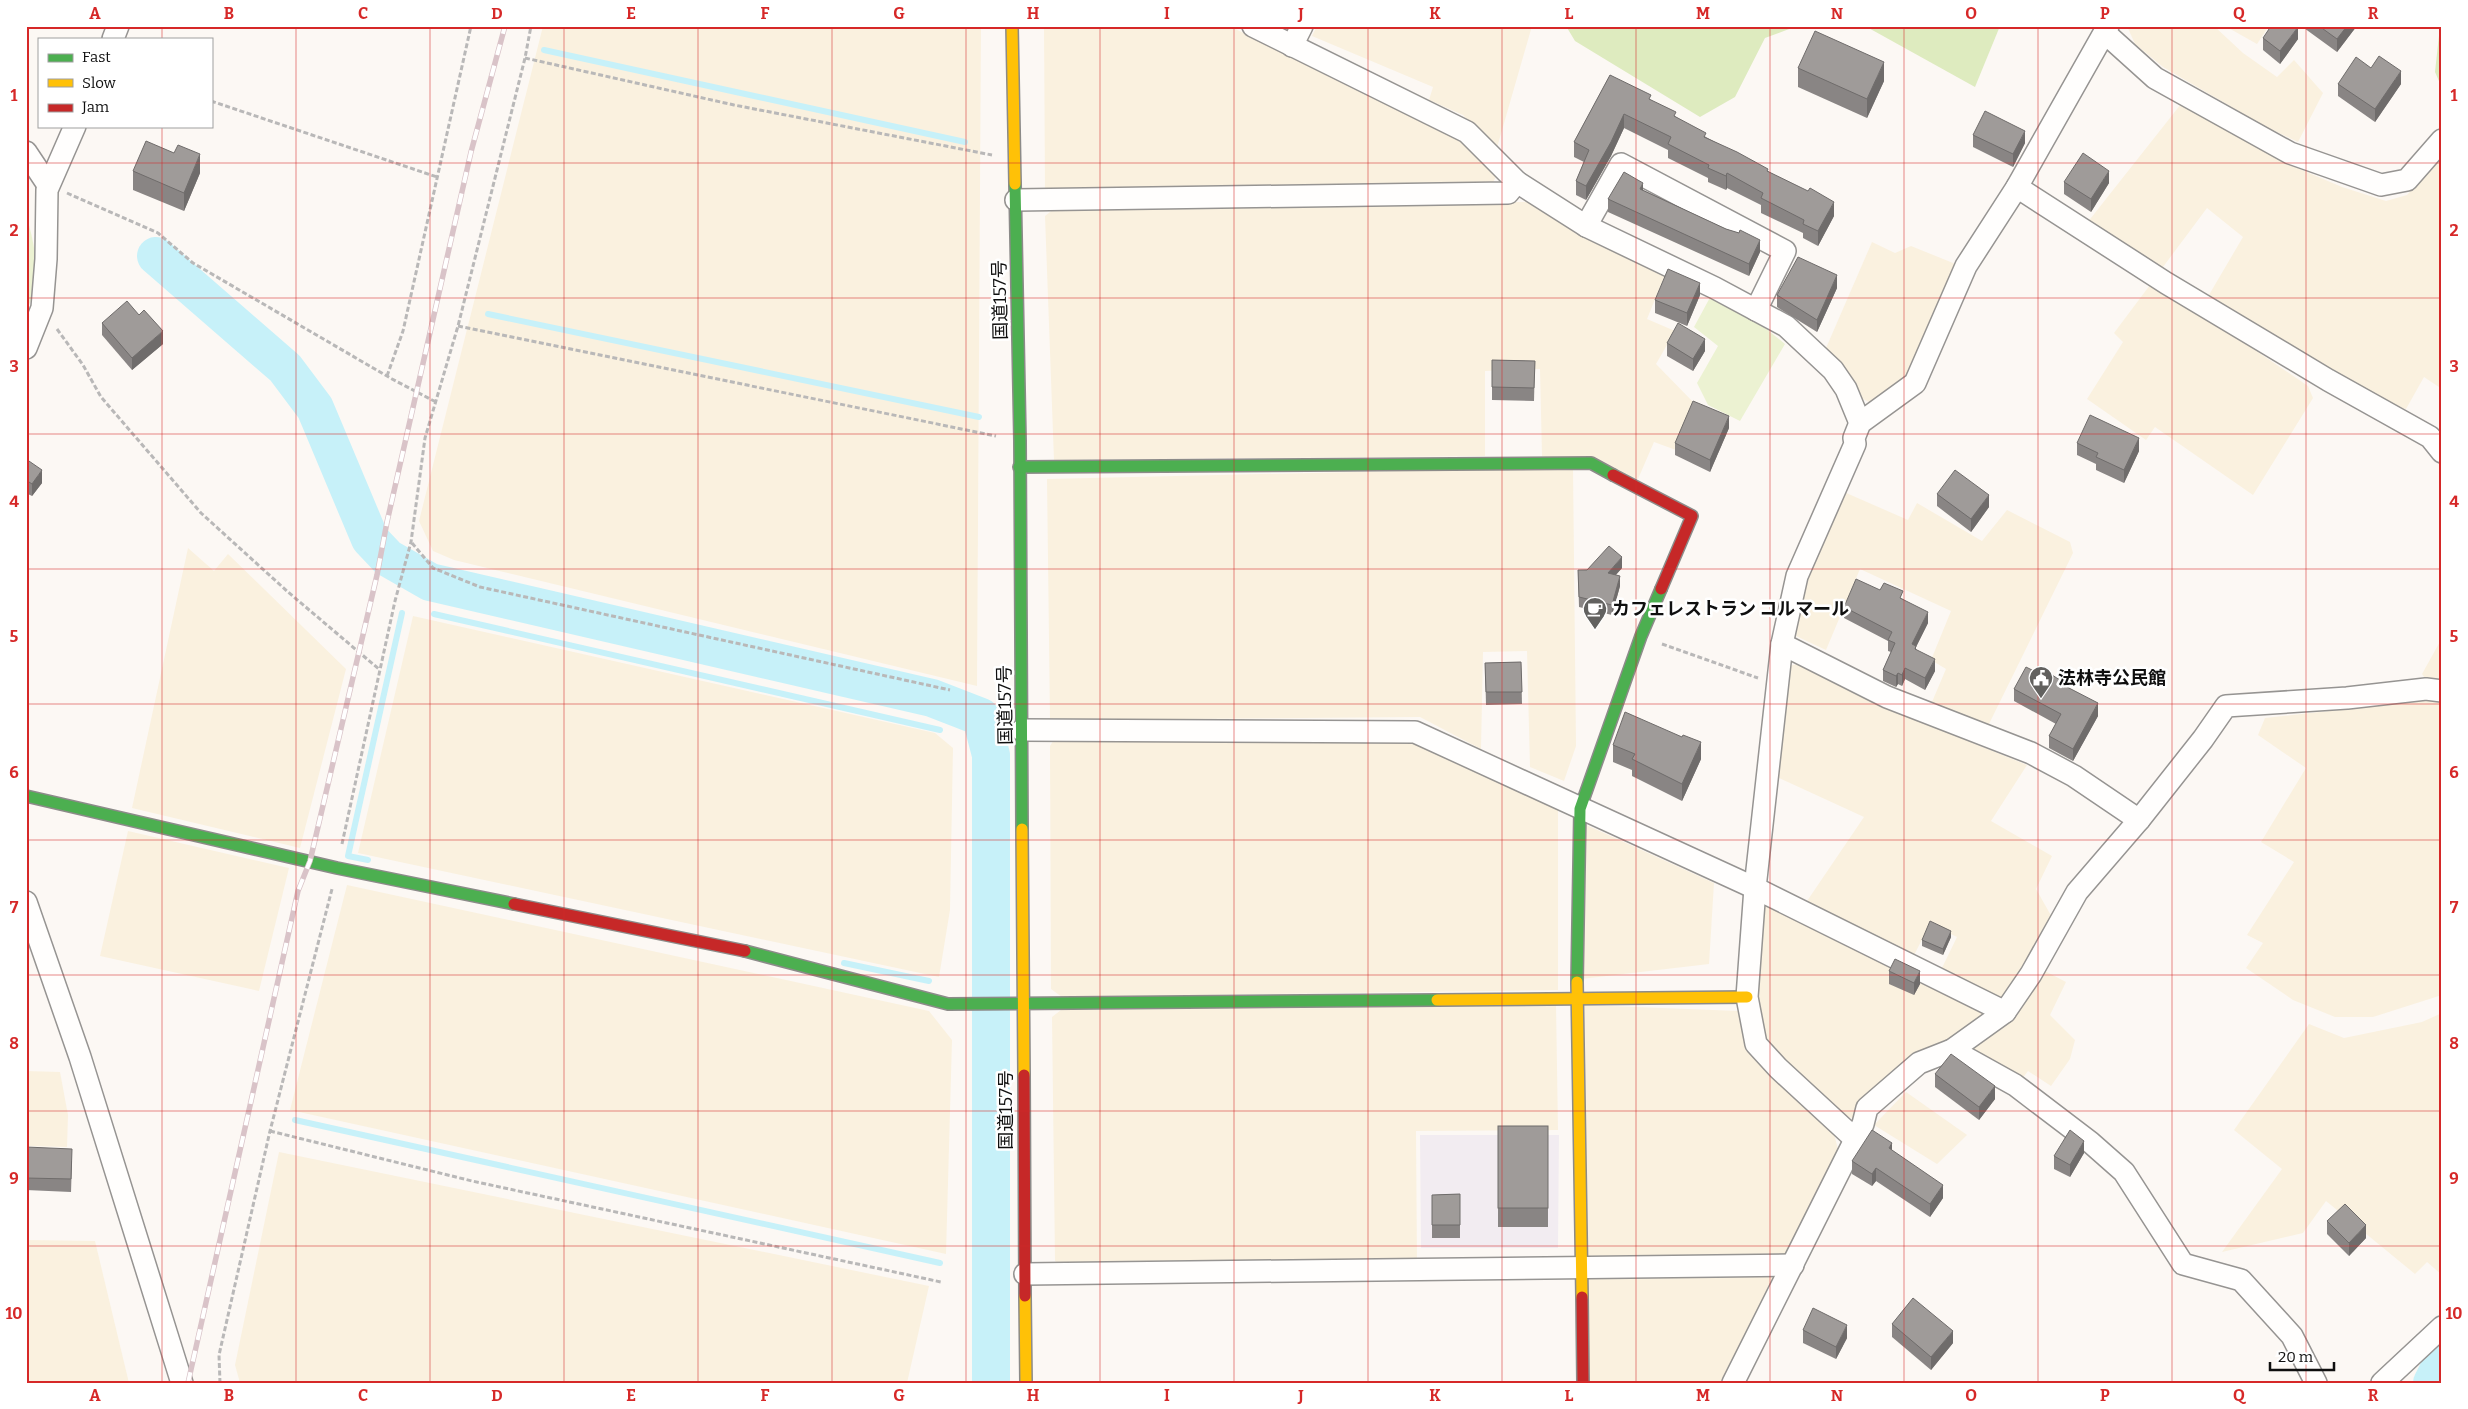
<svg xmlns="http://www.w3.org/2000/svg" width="2468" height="1409" viewBox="0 0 2468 1409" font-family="Bitter,'Noto Sans JP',serif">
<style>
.industrial{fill:#f2ecf1}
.farmland{fill:#faf1df}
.green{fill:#ecf2d2}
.forest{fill:#deebbf}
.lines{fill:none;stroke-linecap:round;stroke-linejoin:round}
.stream{stroke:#c7f1f9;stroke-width:6}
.river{stroke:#c7f1f9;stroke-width:38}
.street-casing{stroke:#969492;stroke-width:24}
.fast-casing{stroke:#8c8b89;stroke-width:14}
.slow-casing{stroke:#8c8b89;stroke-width:14}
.jam-casing{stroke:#8c8b89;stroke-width:14}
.path{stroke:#b9b8b8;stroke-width:3;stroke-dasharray:5 2.5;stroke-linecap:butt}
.street{stroke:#fffefd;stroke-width:21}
.fast{stroke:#4caf50;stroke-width:11}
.slow{stroke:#ffc107;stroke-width:11}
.jam{stroke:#c62828;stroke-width:11}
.rail-casing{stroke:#d9c3c8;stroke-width:5.5}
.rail{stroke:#fff;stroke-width:4;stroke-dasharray:11;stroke-linecap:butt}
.wall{fill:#898584}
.shaded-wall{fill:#6f6c6b}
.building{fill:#9f9b99;stroke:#6f6c6b}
.grid{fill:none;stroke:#d62828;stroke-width:1;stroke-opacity:0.55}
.labels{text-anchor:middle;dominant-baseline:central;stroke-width:5;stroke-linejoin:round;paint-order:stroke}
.street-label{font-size:18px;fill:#0f0f0f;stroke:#fff}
.poi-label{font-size:18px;font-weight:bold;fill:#0f0f0f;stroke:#fff;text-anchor:start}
.neatline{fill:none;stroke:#d62828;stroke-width:2}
.grid-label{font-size:16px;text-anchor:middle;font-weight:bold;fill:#d62828}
</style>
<rect width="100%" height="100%" fill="#fcf8f4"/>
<path class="industrial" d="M1420 1135H1559L1558 1248H1421Z"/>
<g class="farmland">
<path d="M543 26H981L977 686 454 560 433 551 419 521Z"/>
<path d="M1044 26H1229L1462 139 1498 173 1491 186 1045 193Z"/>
<path d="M1317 26H1532L1496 151 1463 115 1429 100 1433 87 1312 36Z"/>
<path d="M2127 26H2214L2243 53 2277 77 2294 60 2323 93 2298 142 2264 126 2163 67 2135 44Z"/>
<path d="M2225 26H2269L2257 44Z"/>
<path d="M2181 104 2290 165 2342 187 2386 201 2407 195 2442 157V389L2424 377 2406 409 2377 401 2206 300 2243 237 2207 208 2160 271 2087 223Z"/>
<path d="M1529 202 1665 275 1647 319 1675 331 1656 364 1695 404 1676 450 1654 442 1638 479 1542 456 1540 369 1485 371V456L1054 460 1045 216 1060 204Z"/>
<path d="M1872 242 1895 253 1911 246 1958 265 1910 372 1871 403 1859 397 1823 355Z"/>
<path d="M2153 281 2308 386 2313 398 2253 495 2155 427 2146 440 2087 399 2123 342 2114 333Z"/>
<path d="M1573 467 1576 746 1564 781 1530 767 1527 651 1483 652 1481 749 1420 717 1050 720 1047 479Z"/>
<path d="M1844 492 1908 520 1917 503 1982 541 2007 510 2070 542 2073 553 1988 726 1932 702 1946 669 1931 660 1951 611 1860 569 1826 650 1796 636 1807 574Z"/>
<path d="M188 548 214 571 228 554 346 669 300 848 132 808Z"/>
<path d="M413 616 935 733 953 748 950 910 939 977 358 853Z"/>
<path d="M2442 638V687L2431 686 2422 674Z"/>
<path d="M1801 663 1880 705 2027 765 1991 821 2052 856 2036 889 2053 919 2006 1002 1939 974 1957 937 1930 924 1911 961 1805 904 1864 817 1777 777 1789 666Z"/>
<path d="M2428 700 2442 702V995L2373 1017H2335L2293 1000 2246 968 2263 943 2247 935 2294 862 2261 842 2306 768 2258 735 2265 718Z"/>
<path d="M1055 738H1413L1558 809V990L1062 997 1051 989 1050 746Z"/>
<path d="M1582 823 1714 883 1709 964 1581 979Z"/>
<path d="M128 831 289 868 259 991 100 956Z"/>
<path d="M347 885 929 1011 952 1040 946 1254 290 1110Z"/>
<path d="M1764 894 1993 1014 1859 1121 1842 1114 1783 1062 1766 1038 1755 1006Z"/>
<path d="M2043 970 2066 982 2050 1015 2075 1040 2070 1059 2051 1086 2028 1071 2019 1083 1967 1051 2002 1029Z"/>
<path d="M1556 1004 1558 1130 1416 1131 1417 1264 1065 1268 1055 1261 1052 1017 1061 1010Z"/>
<path d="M1584 1005 1739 1011 1748 1044 1833 1130 1839 1153 1787 1258 1588 1260Z"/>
<path d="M2442 1013V1275L2427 1262 2415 1274 2326 1201 2303 1233 2222 1252 2282 1169 2234 1130 2309 1024 2344 1038 2422 1022Z"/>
<path d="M26 1071 60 1072 68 1115 67 1147 26 1146Z"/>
<path d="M1906 1092 1967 1135 1937 1164 1874 1125Z"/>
<path d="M279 1152 929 1286 907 1383H240L235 1365Z"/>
<path d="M26 1240 95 1241 129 1383H26Z"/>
<path d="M1586 1273 1777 1276 1725 1383H1587Z"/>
</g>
<g class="green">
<path d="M26 214C35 245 43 281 26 311Z"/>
<path d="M1713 292 1748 314 1785 344 1740 421 1708 405 1697 383 1718 346 1694 327Z"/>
</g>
<g class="forest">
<path d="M1566 26H1797L1765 38 1735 97 1700 117 1575 41Z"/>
<path d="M1865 26H2000L1975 87Z"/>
<path d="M2440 26H2442V88L2435 72Z"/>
</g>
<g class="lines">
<g class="stream">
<path d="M544 50 965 142"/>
<path d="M488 314 979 417"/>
<path d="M434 614 940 730"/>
<path d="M368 860 348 856 402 613"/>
<path d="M844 963 929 981"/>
<path d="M295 1120 940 1263"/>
</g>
<g class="river">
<path d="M156 256 285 368 315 408 370 539 388 558 430 582 932 698 981 717 991 755V1383"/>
<path d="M2432 1383 2442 1363"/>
</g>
<g class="street-casing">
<g id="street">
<path d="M1253 26 1467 132 1517 182 1586 226 1715 288 1786 326 1833 370 1846 389 1860 423"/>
<path d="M2105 33 2155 78 2290 153 2381 185 2407 180 2442 140"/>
<path d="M113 39 118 26"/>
<path d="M1292 46 1302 26"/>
<path d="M26 152 48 185"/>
<path d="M2017 187 2166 283 2328 380 2430 437 2442 452"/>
<path d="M1016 200 1508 193 1517 182"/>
<path d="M1586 226 1621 164 1785 251 1756 310"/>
<path d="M26 348 42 308 46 259 47 190 75 126"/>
<path d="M1782 644 1887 697 2031 753 2074 776 2139 820"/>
<path d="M1022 730 1415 732 1755 888 2005 1012"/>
<path d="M26 902 80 1057 182 1383"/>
<path d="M1952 1050 2015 1085 2090 1142 2124 1172 2183 1264 2241 1280 2292 1336 2316 1383"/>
<path d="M1855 1139 1778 1068 1756 1044 1747 997 1755 888 1782 644 1797 576 1855 444 1854 438 1860 423 1915 383 1966 266 2017 187 2108 26"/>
<path d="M1025 1274 1793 1265"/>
<path d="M1733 1383 1863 1124 1867 1108 1919 1063 1952 1050 2005 1012 2031 974 2077 892 2139 820 2203 739 2226 706 2347 698 2426 689 2442 691"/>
<path d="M2382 1383 2442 1327"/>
</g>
</g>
<g class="fast-casing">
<g id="fast">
<path d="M1015 184 1020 441 1022 829"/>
<path d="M1019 467 1591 463 1613 475"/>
<path d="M26 796 337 868 514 904"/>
<path d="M745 951 948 1004 1437 1000"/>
<path d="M1577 982 1580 809 1641 636 1661 589"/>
</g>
</g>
<g class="slow-casing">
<g id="slow">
<path d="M1012 26 1015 184"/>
<path d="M1022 829 1024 1075"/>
<path d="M1577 982 1582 1297"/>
<path d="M1437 1000 1747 997"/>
<path d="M1025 1296 1026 1383"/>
</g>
</g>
<g class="jam-casing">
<g id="jam">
<path d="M1613 475 1692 516 1661 589"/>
<path d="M514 904 745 951"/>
<path d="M1024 1075 1025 1296"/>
<path d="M1582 1297 1583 1383"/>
</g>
</g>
<g class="path">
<path d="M525 58 734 105 992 155"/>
<path d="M211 101 437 177"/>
<path d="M67 193 158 233 193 263 392 379 436 402"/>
<path d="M458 326 996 436"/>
<path d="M57 329 83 365 101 397 201 513 288 592 380 670"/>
<path d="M387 376 403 331 471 26"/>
<path d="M412 543 433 568 480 587 950 690"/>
<path d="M1662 644 1758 678"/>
<path d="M342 844 395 601 411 542 425 438 458 326 525 58 531 26"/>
<path d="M270 1131 472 1181 941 1282"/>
<path d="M220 1383 219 1355 270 1131 332 889"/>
</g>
<use href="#street" class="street"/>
<use href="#fast" class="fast"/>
<use href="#slow" class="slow"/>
<use href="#jam" class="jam"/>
<g class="rail-casing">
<path id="rail" d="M188 1383 298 891 310 861 377 575 387 522 471 152 505 26"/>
</g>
<use href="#rail" class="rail"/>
</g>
<g class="wall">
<path d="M2304 26H2356V27L2337 52 2304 28Z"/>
<path d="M2263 38 2298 39 2280 64 2263 50Z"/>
<path d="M1798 68 1884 81 1867 118 1798 87Z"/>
<path d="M2371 68 2401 84 2375 122 2338 96V84Z"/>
<path d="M1610 75 1651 100 1706 137 1768 171 1834 216 1818 246 1803 238V233L1761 213V205L1727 188 1726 190 1708 182V178L1668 158V150L1624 128 1611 156 1586 200 1576 195V181L1584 162 1574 157V142Z"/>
<path d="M1973 135 2025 143 2013 167 1973 147Z"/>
<path d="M133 171 200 173 184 211 133 190Z"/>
<path d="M2064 182 2109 183 2091 212 2064 194Z"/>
<path d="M1643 190 1726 229 1739 233 1760 252 1749 276 1608 212V199Z"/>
<path d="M1837 288 1817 332 1777 307V295Z"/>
<path d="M1700 295 1687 326 1655 313V300Z"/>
<path d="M102 323 163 344 132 370 102 335Z"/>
<path d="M1667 343 1705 351 1693 371 1667 356Z"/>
<path d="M1492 360 1535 361 1534 401 1492 400Z"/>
<path d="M1729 428 1710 472 1675 455V443Z"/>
<path d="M2077 443 2139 451 2124 483 2096 470V464L2077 455Z"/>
<path d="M26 459 42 483 32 496 26 493Z"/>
<path d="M1937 494 1989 507 1971 532 1937 506Z"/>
<path d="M1622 568 1616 575 1620 586 1612 615 1579 607 1578 570Z"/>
<path d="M1880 590 1903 599 1928 623 1916 647V649L1935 671 1925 690 1905 679 1902 686 1898 684 1896 687 1883 681V670L1891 652 1888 651V641L1844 618V607Z"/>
<path d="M1521 662 1522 704 1486 705 1485 663Z"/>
<path d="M2050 679 2068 687 2098 716 2073 761 2049 748V736L2056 724 2014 701V689Z"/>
<path d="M1682 737 1701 759 1682 801 1632 776V770L1613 762V745Z"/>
<path d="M1951 937 1943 955 1922 946V940Z"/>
<path d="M1889 971 1920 984 1914 995 1889 984Z"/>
<path d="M1935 1074 1995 1099 1979 1120 1935 1087Z"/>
<rect x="1498" y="1126" width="50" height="101"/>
<path d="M26 1147 72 1161 71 1192 26 1190Z"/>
<path d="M1892 1150 1943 1198 1930 1217 1876 1181 1872 1186 1852 1174V1161Z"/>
<path d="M2084 1153 2070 1177 2054 1169V1156Z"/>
<path d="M1460 1194V1238H1432V1195Z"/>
<path d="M2327 1221 2366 1238 2349 1256 2327 1234Z"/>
<path d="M1892 1324 1953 1343 1931 1370 1892 1337Z"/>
<path d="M1803 1330 1847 1338 1836 1359 1803 1343Z"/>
</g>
<g class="shaded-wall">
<path d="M2347 26 2356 27 2337 52V39Z"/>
<path d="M2298 27V39L2280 64V51Z"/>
<path d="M1884 62V81L1867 118V99Z"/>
<path d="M2401 71V84L2375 122V109Z"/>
<path d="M1624 114V128L1611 156 1586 200V186Z"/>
<path d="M2025 131V143L2013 167V154Z"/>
<path d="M200 154V173L184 211V193Z"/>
<path d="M2109 171V183L2091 212V199Z"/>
<path d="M1727 173V188L1726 190V176Z"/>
<path d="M1643 183V195L1640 189Z"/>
<path d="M1834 202V216L1818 246V231Z"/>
<path d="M1760 240V252L1749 276V264Z"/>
<path d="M1837 275V288L1817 332V320Z"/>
<path d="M1700 283V295L1687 326V313Z"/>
<path d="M163 331V344L132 370V358Z"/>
<path d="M1705 339V351L1693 371V359Z"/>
<path d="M1729 416V428L1710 472V460Z"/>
<path d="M2139 438V451L2124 483V470Z"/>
<path d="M42 470V483L32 496V484Z"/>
<path d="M1989 495V507L1971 532V519Z"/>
<path d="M1622 557V568L1608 583V573Z"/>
<path d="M1620 576V586L1612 615V605Z"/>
<path d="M1928 612V623L1916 647V657L1912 644Z"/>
<path d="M1935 659V671L1925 690V678Z"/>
<path d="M1905 668V679L1902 686V675Z"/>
<path d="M1898 673V684L1896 687V676Z"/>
<path d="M2098 703V716L2073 761V749Z"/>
<path d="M1701 742V759L1682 801V784Z"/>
<path d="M1951 931V937L1943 955V949Z"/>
<path d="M1920 971V984L1914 995V983Z"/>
<path d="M1995 1086V1099L1979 1120V1107Z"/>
<path d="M2084 1141V1153L2070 1177V1165Z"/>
<path d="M1892 1143V1155L1889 1148Z"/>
<path d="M1876 1168V1181L1872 1186V1174Z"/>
<path d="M1943 1185V1198L1930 1217V1204Z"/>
<path d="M2366 1225V1238L2349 1256V1243Z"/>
<path d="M1847 1325V1338L1836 1359V1347Z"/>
<path d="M1953 1331V1343L1931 1370V1357Z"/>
</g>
<g class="building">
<path d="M2271 26H2298V27L2280 51 2263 38Z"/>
<path d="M2319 26H2347L2337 39Z"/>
<path d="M1815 31 1884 62 1867 99 1798 68Z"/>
<path d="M2379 56 2401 71 2375 109 2338 84 2356 57 2371 68Z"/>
<path d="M1610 75 1651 95 1649 99 1676 112 1674 116 1706 133 1704 137 1737 152 1768 169 1767 171 1808 191 1810 188 1834 202 1818 231 1803 224 1804 220 1761 198 1763 193 1727 173 1726 176 1708 168 1709 165 1668 144 1671 137 1624 114 1611 142 1586 186 1576 181 1589 150 1574 142Z"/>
<path d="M1985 111 2025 131 2013 154 1973 135Z"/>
<path d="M146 141 174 153 178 145 200 154 184 193 133 171Z"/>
<path d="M2083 153 2109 171 2091 199 2064 182Z"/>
<path d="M1624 172 1643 183 1640 189 1726 229 1739 233 1740 230 1760 240 1749 264 1608 199Z"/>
<path d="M1798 257 1837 275 1817 320 1777 295Z"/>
<path d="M1668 269 1700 283 1687 313 1655 300Z"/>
<path d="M127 301 139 315 144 310 163 331 132 358 102 323Z"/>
<path d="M1678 323 1705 339 1693 359 1667 343Z"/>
<path d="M1492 360 1535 361 1534 388 1492 387Z"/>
<path d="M1693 401 1729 416 1710 460 1675 443Z"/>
<path d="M2090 415 2139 438 2124 470 2096 457 2098 453 2077 443Z"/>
<path d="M26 459 42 470 32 484 26 480Z"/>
<path d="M1955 470 1989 495 1971 519 1937 494Z"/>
<path d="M1609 546 1622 557 1608 573 1620 576 1612 605 1579 597 1578 570H1587Z"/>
<path d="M1856 579 1880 590 1884 583 1903 591 1900 598 1928 612 1912 644 1916 646 1915 649 1935 659 1925 678 1905 668 1902 675 1898 673 1896 676 1883 670 1895 643 1888 640 1892 632 1844 607Z"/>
<path d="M1521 662 1522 692H1486L1485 663Z"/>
<path d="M2026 667 2050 679 2052 675 2068 685 2067 687 2098 703 2073 749 2049 736 2061 714 2014 689Z"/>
<path d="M1625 712 1682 737 1683 735 1701 742 1682 784 1632 759 1635 754 1613 745Z"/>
<path d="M1930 921 1951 931 1943 949 1922 940Z"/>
<path d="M1895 959 1920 971 1914 983 1889 971Z"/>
<path d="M1951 1054 1995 1086 1979 1107 1935 1074Z"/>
<rect x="1498" y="1126" width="50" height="82"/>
<path d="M1872 1130 1892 1143 1889 1148 1943 1185 1930 1204 1876 1168 1872 1174 1852 1161Z"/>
<path d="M2070 1130 2084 1141 2070 1165 2054 1156Z"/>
<path d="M26 1147 72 1149 71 1179 26 1178Z"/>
<path d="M1460 1194V1225H1432V1195Z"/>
<path d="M2345 1204 2366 1225 2349 1243 2327 1221Z"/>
<path d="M1913 1298 1953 1331 1931 1357 1892 1324Z"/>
<path d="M1813 1308 1847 1325 1836 1347 1803 1330Z"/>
</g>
<path class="grid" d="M162 26V39M296 26V1383M430 26V1383M564 26V1383M698 26V1383M832 26V1383M966 26V1383M1100 26V1383M1234 26V1383M1368 26V1383M1502 26V1383M1636 26V1383M1770 26V1383M1904 26V1383M2038 26V1383M2172 26V1383M2306 26V1383M162 126V1383M26 163H2442M26 298H2442M26 434H2442M26 569H2442M26 704H2442M26 840H2442M26 975H2442M26 1111H2442M26 1246H2442"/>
<defs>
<g id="cafe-pin" transform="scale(1.25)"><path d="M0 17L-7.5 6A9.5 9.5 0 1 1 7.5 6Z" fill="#62615f" stroke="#fff"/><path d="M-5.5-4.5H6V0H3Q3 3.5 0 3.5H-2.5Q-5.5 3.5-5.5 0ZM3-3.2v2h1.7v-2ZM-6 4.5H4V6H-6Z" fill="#fff"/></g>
<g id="civic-pin" transform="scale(1.25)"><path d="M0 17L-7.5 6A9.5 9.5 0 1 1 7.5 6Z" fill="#62615f" stroke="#fff"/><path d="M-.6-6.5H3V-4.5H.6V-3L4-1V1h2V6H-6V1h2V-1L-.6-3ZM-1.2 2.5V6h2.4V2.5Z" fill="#fff"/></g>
</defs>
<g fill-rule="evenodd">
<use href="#cafe-pin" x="1595" y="609"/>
<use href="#civic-pin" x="2041" y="678"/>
</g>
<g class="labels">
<g class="street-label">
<text transform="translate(1000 300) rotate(-91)">国道157号</text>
<text transform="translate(1005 705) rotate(-91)">国道157号</text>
<text transform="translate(1006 1110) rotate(-90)">国道157号</text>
</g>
<g class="poi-label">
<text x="1612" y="609">カフェレストラン コルマール</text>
<text x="2058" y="678">法林寺公民館</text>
</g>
</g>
<rect width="2468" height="1409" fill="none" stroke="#ffffff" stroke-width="55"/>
<rect x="38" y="38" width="175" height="90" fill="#ffffff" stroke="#9f9f9f"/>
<rect x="48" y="54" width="25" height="8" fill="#4caf50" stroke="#9f9f9f"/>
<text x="82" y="62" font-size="15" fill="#0f0f0f">Fast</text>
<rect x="48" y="79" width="25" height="8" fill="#ffc107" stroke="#9f9f9f"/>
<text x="82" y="88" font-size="15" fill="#0f0f0f">Slow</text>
<rect x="48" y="104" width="25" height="8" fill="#c62828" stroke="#9f9f9f"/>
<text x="82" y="112" font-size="15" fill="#0f0f0f">Jam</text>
<path d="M2270 1362v8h64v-8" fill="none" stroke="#0f0f0f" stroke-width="2.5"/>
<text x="2278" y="1362" font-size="15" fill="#0f0f0f" stroke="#ffffff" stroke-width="4" paint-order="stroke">20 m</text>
<rect x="28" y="28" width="2412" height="1354" class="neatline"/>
<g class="grid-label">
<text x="95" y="19">A</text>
<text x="229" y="19">B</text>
<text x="363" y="19">C</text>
<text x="497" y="19">D</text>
<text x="631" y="19">E</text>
<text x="765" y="19">F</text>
<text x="899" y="19">G</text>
<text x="1033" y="19">H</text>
<text x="1167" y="19">I</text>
<text x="1301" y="19">J</text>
<text x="1435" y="19">K</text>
<text x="1569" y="19">L</text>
<text x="1703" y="19">M</text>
<text x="1837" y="19">N</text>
<text x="1971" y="19">O</text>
<text x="2105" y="19">P</text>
<text x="2239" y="19">Q</text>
<text x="2373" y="19">R</text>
<text x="14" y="101">1</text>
<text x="2454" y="101">1</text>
<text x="14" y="236">2</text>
<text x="2454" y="236">2</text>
<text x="14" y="372">3</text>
<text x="2454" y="372">3</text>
<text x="14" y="507">4</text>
<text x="2454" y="507">4</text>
<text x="14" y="642">5</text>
<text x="2454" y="642">5</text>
<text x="14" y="778">6</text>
<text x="2454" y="778">6</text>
<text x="14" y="913">7</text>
<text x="2454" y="913">7</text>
<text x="14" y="1049">8</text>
<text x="2454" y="1049">8</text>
<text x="14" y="1184">9</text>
<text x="2454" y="1184">9</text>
<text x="14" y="1319">10</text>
<text x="2454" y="1319">10</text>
<text x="95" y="1401">A</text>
<text x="229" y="1401">B</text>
<text x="363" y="1401">C</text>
<text x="497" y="1401">D</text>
<text x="631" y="1401">E</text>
<text x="765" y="1401">F</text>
<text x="899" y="1401">G</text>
<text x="1033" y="1401">H</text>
<text x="1167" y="1401">I</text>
<text x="1301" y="1401">J</text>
<text x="1435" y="1401">K</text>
<text x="1569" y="1401">L</text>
<text x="1703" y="1401">M</text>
<text x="1837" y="1401">N</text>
<text x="1971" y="1401">O</text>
<text x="2105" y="1401">P</text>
<text x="2239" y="1401">Q</text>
<text x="2373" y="1401">R</text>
</g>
</svg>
